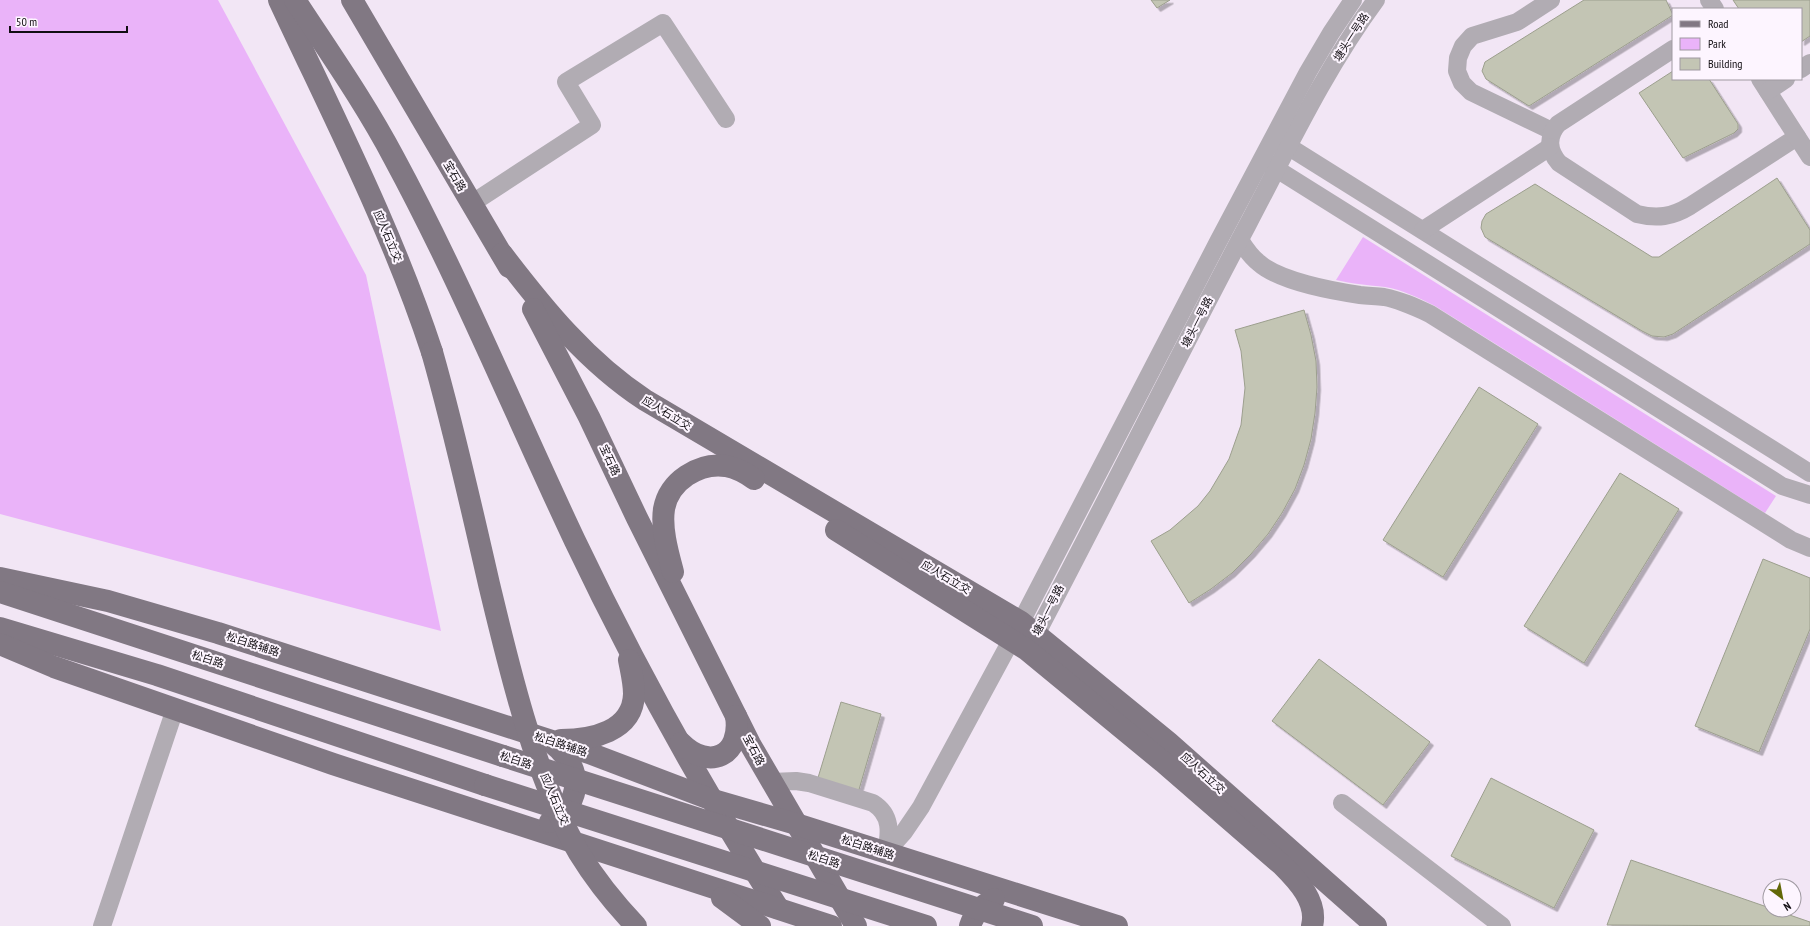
<svg xmlns="http://www.w3.org/2000/svg" width="1810" height="926" viewBox="0 0 1810 926" font-family="'PT Sans Narrow','Noto Sans SC',sans-serif">
<style>
.green{fill:#eab3f9}
.building{fill:#c3c5b4;stroke:#9c9f8e;filter:url(#shadow)}
.lines{fill:none;stroke-linecap:round;stroke-linejoin:round}
.minor{stroke:#b1acb3;stroke-width:18}
.major{stroke:#817883;stroke-width:22}
.major-bridge{stroke:#817883;stroke-width:22}
.labels{text-anchor:middle;dominant-baseline:central;stroke-width:4;stroke-linejoin:round;paint-order:stroke}
.street-label{font-size:11px;fill:#120e13;stroke:#fdf5ff}
</style>
<defs>
<filter id="shadow"><feDropShadow dx="3.5" dy="3.5" stdDeviation="0" flood-color="#0004"/></filter>
</defs>
<rect width="100%" height="100%" fill="#f2e6f5"/>
<g class="green">
<path d="M0 0H218L366 275 441 631 0 514Z"/>
<path d="M1363 237 1776 496 1765 513 1435 306C1419 298 1403 290 1385 287 1369 285 1352 284 1336 280Z"/>
</g>
<g class="building">
<path d="M1151 0H1170L1157 8Z"/>
<path d="M1584 0H1666L1673 15 1529 106 1486 79 1482 71 1485 62Z"/>
<path d="M1733 0H1810V36L1801 42V9H1739Z"/>
<path d="M1673 71V79H1709L1738 124V129L1734 133 1683 158 1639 93Z"/>
<path d="M1777 178 1810 230V244L1673 334 1664 337 1652 336 1642 331 1485 237 1481 228 1482 221 1486 214 1535 184 1652 257H1659Z"/>
<path d="M1304 310 1311 335 1316 361 1317 387 1315 413 1311 439 1304 465 1295 489 1282 513 1268 534 1251 554 1232 573 1211 589 1189 603 1151 541 1170 530 1198 506 1210 491 1229 459 1241 425 1245 388 1241 351 1235 330Z"/>
<path d="M1479 387 1538 424 1443 577 1383 540Z"/>
<path d="M1620 473 1679 509 1584 663 1524 626Z"/>
<path d="M1763 559 1810 578V629L1759 752 1695 726Z"/>
<path d="M1319 659 1430 742 1383 805 1272 721Z"/>
<path d="M841 702 881 714 858 793 817 781Z"/>
<path d="M1491 778 1594 830 1554 908 1451 856Z"/>
<path d="M1631 860 1770 908V910H1775L1810 922V926L1607 925Z"/>
</g>
<g class="lines">
<g class="minor">
<path d="M1551 0 1517 22 1472 36 1463 46 1458 58 1457 71 1462 83 1471 92 1552 131"/>
<path d="M1709 0 1715 9"/>
<path d="M1673 49 1558 124C1547 137 1548 150 1559 163L1637 214C1657 219 1672 217 1690 206L1797 137"/>
<path d="M1801 69 1810 63"/>
<path d="M1760 79 1810 157"/>
<path d="M1768 91 1786 79"/>
<path d="M1278 140 1810 473"/>
<path d="M1267 163 1782 486 1810 495"/>
<path d="M471 204 592 125 566 82 663 23 726 119"/>
<path d="M1423 230 1550 147"/>
<path d="M1240 240C1245 248 1251 257 1259 263 1279 281 1333 291 1360 295 1368 296 1376 296 1384 297 1400 300 1415 307 1430 314L1791 540 1810 548"/>
<path d="M1030 646C1104 506 1174 364 1248 224 1288 148 1325 69 1376 0"/>
<path d="M771 782 796 781 809 783 873 803C892 815 890 833 886 852"/>
<path d="M1342 803 1502 926"/>
<path d="M886 852 904 832 921 807 1021 622 1218 242 1308 72 1331 33 1353 0"/>
<path d="M102 926 175 709"/>
</g>
<g class="major">
<path d="M279 0C333 116 392 230 432 352"/>
<path d="M295 0C329 52 365 103 394 158 461 282 515 414 575 541 635 667 703 790 778 908"/>
<path d="M352 0 509 267"/>
<path d="M502 254C544 309 587 362 645 400L1021 622 1168 742 1376 926"/>
<path d="M533 309 589 417 637 518 750 744 856 926"/>
<path d="M836 530 1027 650 1163 762 1282 865C1298 881 1318 902 1312 926"/>
<path d="M673 572C668 553 661 529 664 509 669 481 699 462 726 466 736 468 746 473 754 479"/>
<path d="M0 578 108 601 218 633 589 753 710 799 796 824 1117 926"/>
<path d="M0 592 503 756"/>
<path d="M0 628 157 675 485 785"/>
<path d="M0 644 54 667 333 764 831 926"/>
<path d="M561 740C591 740 633 732 634 694 634 682 631 671 629 660"/>
<path d="M681 743C709 771 742 756 736 716"/>
<path d="M550 822C585 800 582 766 551 742"/>
<path d="M722 898 760 926"/>
<path d="M970 926C974 913 982 905 994 899"/>
</g>
<g class="major-bridge">
<path d="M432 352C454 429 471 506 489 584 510 671 534 775 579 853 595 879 615 904 636 926"/>
<path d="M503 756 1032 926"/>
<path d="M485 785 926 926"/>
</g>
</g>
<g class="labels">
<g class="street-label">
<text transform="translate(1351 37) rotate(-57)">塘头一号路</text>
<text transform="translate(455 176) rotate(60)">宝石路</text>
<text transform="translate(388 236) rotate(67)">应人石立交</text>
<text transform="translate(1197 322) rotate(-63)">塘头一号路</text>
<text transform="translate(667 413) rotate(31)">应人石立交</text>
<text transform="translate(610 460) rotate(65)">宝石路</text>
<text transform="translate(946 577) rotate(30)">应人石立交</text>
<text transform="translate(1048 610) rotate(-63)">塘头一号路</text>
<text transform="translate(253 644) rotate(18)">松白路辅路</text>
<text transform="translate(208 659) rotate(18)">松白路</text>
<text transform="translate(561 744) rotate(18)">松白路辅路</text>
<text transform="translate(754 750) rotate(62)">宝石路</text>
<text transform="translate(516 760) rotate(18)">松白路</text>
<text transform="translate(1203 773) rotate(42)">应人石立交</text>
<text transform="translate(555 799) rotate(67)">应人石立交</text>
<text transform="translate(868 847) rotate(18)">松白路辅路</text>
<text transform="translate(824 859) rotate(18)">松白路</text>
</g>
</g>
<rect x="1672" y="8" width="130" height="72" fill="#fdf5ff" stroke="#9f99a1"/>
<rect x="1680" y="21" width="20" height="6" fill="#817883" stroke="#9f99a1"/>
<text x="1708" y="28" font-size="12" fill="#120e13">Road</text>
<rect x="1680" y="38" width="20" height="12" fill="#eab3f9" stroke="#9f99a1"/>
<text x="1708" y="48" font-size="12" fill="#120e13">Park</text>
<rect x="1680" y="58" width="20" height="12" fill="#c3c5b4" stroke="#9f99a1"/>
<text x="1708" y="68" font-size="12" fill="#120e13">Building</text>
<g transform="translate(1782 898) rotate(148)"><circle r="19" fill="#fdf5ff" stroke="#9f99a1"/>
<path d="M0-3L7 15L0 10L-7 15Z" fill="#626808"/>
<text y="-6" font-size="11" font-weight="bold" text-anchor="middle" fill="#120e13">N</text>
</g>
<path d="M10 26v6h117v-6" fill="none" stroke="#120e13" stroke-width="2"/>
<text x="16" y="26" font-size="12" fill="#120e13" stroke="#fdf5ff" stroke-width="3" paint-order="stroke">50 m</text>
</svg>
